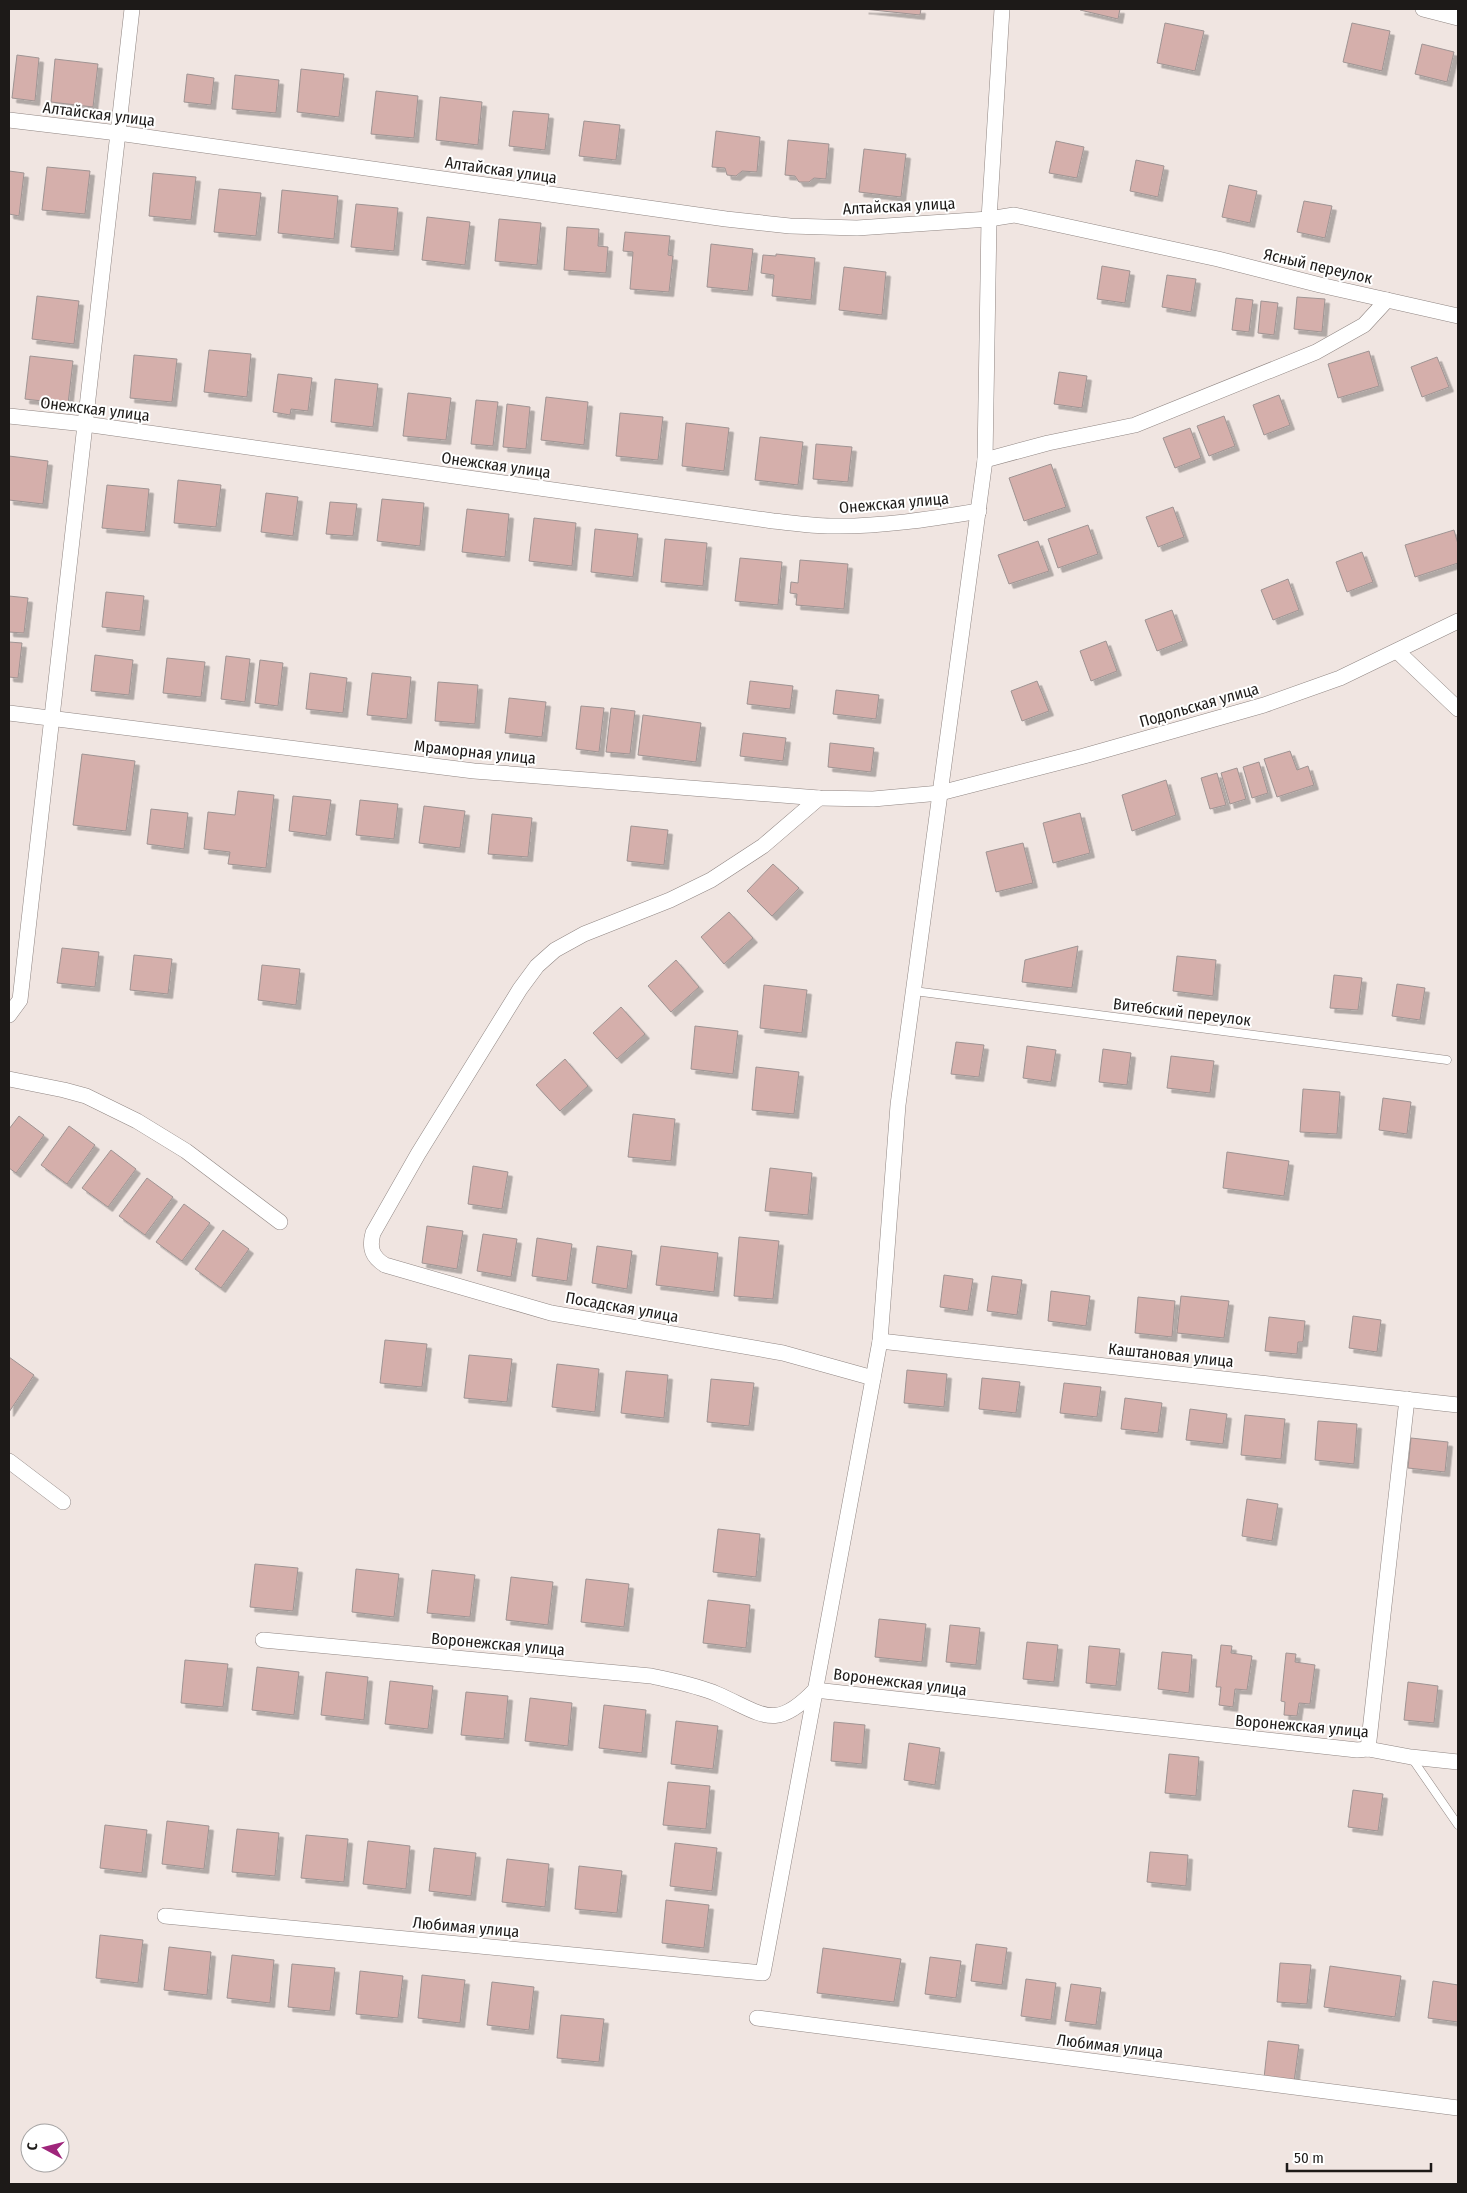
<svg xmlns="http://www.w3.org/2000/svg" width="1467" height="2193" viewBox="0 0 1467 2193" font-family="'Fira Sans Condensed',sans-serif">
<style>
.building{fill:#d5afab;stroke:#9f9493;filter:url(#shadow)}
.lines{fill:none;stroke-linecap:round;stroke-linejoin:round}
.lane-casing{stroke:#908683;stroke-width:9}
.street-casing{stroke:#908683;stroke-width:16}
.lane{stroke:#fff;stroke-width:8}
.street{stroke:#fff;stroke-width:15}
.labels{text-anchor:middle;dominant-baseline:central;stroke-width:4;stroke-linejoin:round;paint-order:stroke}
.street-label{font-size:16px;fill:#1d1a18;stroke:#fff}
</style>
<defs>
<filter id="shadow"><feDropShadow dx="4.5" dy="4.5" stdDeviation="0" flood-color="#0004"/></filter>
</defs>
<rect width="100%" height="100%" fill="#f0e5e1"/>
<g class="building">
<path d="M864 9H921L920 15Z"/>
<path d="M1080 9H1120L1118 19 1080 10Z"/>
<path d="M1165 23 1204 31 1195 71 1157 63Z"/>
<path d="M1352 23 1390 31 1382 71 1343 62Z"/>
<path d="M1422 44 1454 52 1447 82 1415 74Z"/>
<path d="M17 55 39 58 35 101 12 98Z"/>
<path d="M55 59 98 64 93 107 51 102Z"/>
<path d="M301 69 344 74 339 117 297 112Z"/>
<path d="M187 74 214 78 211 105 184 102Z"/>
<path d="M235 75 279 80 276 113 232 109Z"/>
<path d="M376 91 418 96 414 138 371 134Z"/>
<path d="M440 97 482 102 478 145 436 140Z"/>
<path d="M513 111 549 114 545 150 509 146Z"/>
<path d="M584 121 620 125 616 160 579 156Z"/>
<path d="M716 131 760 137 757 172 742 171 736 176 727 175 725 168 712 167Z"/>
<path d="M788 140 829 144 826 179 814 178 809 182H799L795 176 785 175Z"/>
<path d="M1056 141 1084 147 1077 178 1049 173Z"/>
<path d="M864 149 906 154 901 197 859 192Z"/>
<path d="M1136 160 1164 166 1158 197 1130 191Z"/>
<path d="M47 167 90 171 85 214 42 210Z"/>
<path d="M9 171 24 173 19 216 9 214Z"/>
<path d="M153 173 196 177 191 220 149 216Z"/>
<path d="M1229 185 1257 191 1250 223 1222 217Z"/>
<path d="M219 189 261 193 256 236 214 232Z"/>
<path d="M282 190 338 196 334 239 278 233Z"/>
<path d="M1304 201 1332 206 1325 238 1297 232Z"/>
<path d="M356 204 398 208 394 251 351 247Z"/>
<path d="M427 217 470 222 465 265 422 260Z"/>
<path d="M499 219 541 223 537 265 495 261Z"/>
<path d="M567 227 599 229 598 246 608 247 606 273 564 270Z"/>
<path d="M625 232 670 236 668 255 673 256 669 292 630 289 633 252 623 251Z"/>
<path d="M711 244 753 249 748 291 707 287Z"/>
<path d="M776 254 815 258 811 300 772 296 774 275 761 273 763 255 776 256Z"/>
<path d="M1102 266 1130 271 1125 303 1097 299Z"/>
<path d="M844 267 886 272 882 315 839 310Z"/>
<path d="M1167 275 1196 279 1191 312 1162 307Z"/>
<path d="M37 296 79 301 74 344 32 339Z"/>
<path d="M1297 297 1325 299 1322 332 1294 329Z"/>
<path d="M1236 298 1253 300 1249 332 1232 330Z"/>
<path d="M1261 301 1278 303 1274 335 1258 333Z"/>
<path d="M209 350 251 354 247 397 204 392Z"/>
<path d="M1369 351 1379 386 1338 398 1328 364Z"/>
<path d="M134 355 177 359 172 402 130 398Z"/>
<path d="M30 356 73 361 68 404 25 399Z"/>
<path d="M1437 357 1449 387 1422 397 1411 367Z"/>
<path d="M1059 372 1087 376 1082 408 1054 404Z"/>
<path d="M278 374 312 378 308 411 291 409 290 415 273 412Z"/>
<path d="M335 379 378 384 373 427 331 422Z"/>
<path d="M408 393 451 398 446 440 403 436Z"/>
<path d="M1279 395 1290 425 1264 435 1253 405Z"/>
<path d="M546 397 588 402 584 445 541 440Z"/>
<path d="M476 400 498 402 493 446 471 444Z"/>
<path d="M507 404 530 407 526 449 503 447Z"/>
<path d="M620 413 663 417 658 460 616 456Z"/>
<path d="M1224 416 1235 446 1209 456 1197 426Z"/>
<path d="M686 423 729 428 724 471 682 466Z"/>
<path d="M1190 428 1201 458 1175 468 1163 438Z"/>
<path d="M760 437 803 442 798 485 755 480Z"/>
<path d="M816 444 852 447 848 482 813 479Z"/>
<path d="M9 456 48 461 43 504 9 500Z"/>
<path d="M1051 464 1066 507 1024 521 1009 478Z"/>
<path d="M178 480 221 485 216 527 174 523Z"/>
<path d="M107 485 149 489 145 532 102 528Z"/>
<path d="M266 493 298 497 293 536 261 532Z"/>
<path d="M382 499 424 503 420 546 377 541Z"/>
<path d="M330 502 357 504 353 536 326 534Z"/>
<path d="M1173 507 1184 537 1158 547 1146 517Z"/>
<path d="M467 509 509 514 505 557 462 552Z"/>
<path d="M534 518 576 523 572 566 529 561Z"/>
<path d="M1088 525 1098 554 1058 568 1048 539Z"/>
<path d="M595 529 638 534 633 577 591 572Z"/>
<path d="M1454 530 1458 544V563L1415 577 1405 545Z"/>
<path d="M665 539 707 543 703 586 661 582Z"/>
<path d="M1038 541 1049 571 1009 584 998 555Z"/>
<path d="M1362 552 1373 582 1347 592 1336 562Z"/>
<path d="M740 558 782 562 778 605 735 601Z"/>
<path d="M800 560 848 564 844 609 796 605 797 594 790 593 791 582 798 583Z"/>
<path d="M1288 579 1299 610 1273 620 1261 590Z"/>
<path d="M106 592 144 596 140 631 102 627Z"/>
<path d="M9 596 28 598 24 633 9 632Z"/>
<path d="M1172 610 1183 641 1157 651 1145 620Z"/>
<path d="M1106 641 1117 671 1091 681 1080 651Z"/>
<path d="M9 642 22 643 18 678 9 677Z"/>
<path d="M95 655 133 660 129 695 91 691Z"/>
<path d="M226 656 250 659 245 702 221 699Z"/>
<path d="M167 658 205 662 201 697 163 693Z"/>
<path d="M260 660 283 663 278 706 255 703Z"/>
<path d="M310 673 347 678 343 713 306 709Z"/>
<path d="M372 673 411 677 407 719 367 715Z"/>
<path d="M750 681 793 686 790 709 747 704Z"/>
<path d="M1037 681 1049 711 1022 721 1011 691Z"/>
<path d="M438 682 478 685 475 724 435 721Z"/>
<path d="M836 690 879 695 876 719 833 714Z"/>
<path d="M509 698 546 702 542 737 505 733Z"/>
<path d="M581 706 604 708 599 752 576 749Z"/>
<path d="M611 708 635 711 630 754 606 752Z"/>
<path d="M643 715 701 723 696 762 638 755Z"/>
<path d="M743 733 786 738 783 761 740 756Z"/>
<path d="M830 743 874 748 871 772 828 767Z"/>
<path d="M1290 751 1297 770 1308 766 1314 785 1277 797 1264 759Z"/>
<path d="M82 754 135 761 126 831 73 825Z"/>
<path d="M1259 762 1268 793 1252 798 1243 767Z"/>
<path d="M1237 768 1246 799 1230 804 1221 773Z"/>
<path d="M1217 773 1226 805 1210 809 1201 778Z"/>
<path d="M1166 780 1176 815 1132 831 1122 795Z"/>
<path d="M238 791 274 795 266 868 228 864 230 852 204 849 208 812 235 815Z"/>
<path d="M293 796 331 800 326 836 289 831Z"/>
<path d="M360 800 398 804 394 839 356 835Z"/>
<path d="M424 806 465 811 460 848 419 843Z"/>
<path d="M151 809 188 813 184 849 147 844Z"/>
<path d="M1080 813 1090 853 1053 863 1043 823Z"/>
<path d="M492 814 532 818 528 857 488 854Z"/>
<path d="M631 826 668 830 664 865 627 861Z"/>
<path d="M1023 843 1033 883 996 892 986 852Z"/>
<path d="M773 864 799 888 772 916 747 891Z"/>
<path d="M729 912 753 938 724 964 701 937Z"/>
<path d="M1078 946 1072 988 1022 982 1025 960Z"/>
<path d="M62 948 99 952 95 987 57 983Z"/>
<path d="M134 955 172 959 168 994 130 990Z"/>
<path d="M1177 956 1216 960 1213 996 1173 991Z"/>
<path d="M676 960 699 987 671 1012 648 986Z"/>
<path d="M262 965 300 969 296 1005 258 1000Z"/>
<path d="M1334 975 1362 978 1358 1010 1330 1008Z"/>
<path d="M1397 984 1425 988 1420 1020 1392 1016Z"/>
<path d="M764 985 807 990 802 1033 760 1028Z"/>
<path d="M621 1007 645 1034 617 1059 593 1033Z"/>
<path d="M695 1026 738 1031 733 1074 691 1069Z"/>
<path d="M956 1042 984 1045 979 1077 951 1074Z"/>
<path d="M1027 1046 1056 1050 1051 1082 1023 1078Z"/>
<path d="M1103 1049 1131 1053 1127 1085 1099 1082Z"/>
<path d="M1171 1056 1214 1061 1210 1093 1167 1088Z"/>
<path d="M565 1059 588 1086 560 1111 536 1085Z"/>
<path d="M756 1067 799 1072 794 1114 752 1110Z"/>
<path d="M1303 1089 1340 1092 1337 1134 1300 1132Z"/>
<path d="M1383 1098 1411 1102 1407 1134 1379 1130Z"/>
<path d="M633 1114 675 1119 671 1161 628 1157Z"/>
<path d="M19 1116 44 1135 16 1173 9 1168V1129Z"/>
<path d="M69 1126 95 1145 67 1184 41 1165Z"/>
<path d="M111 1150 136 1169 108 1207 82 1188Z"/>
<path d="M1227 1152 1289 1161 1284 1196 1223 1188Z"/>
<path d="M473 1166 508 1172 502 1209 468 1204Z"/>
<path d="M770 1168 812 1173 808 1215 765 1211Z"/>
<path d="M147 1178 173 1197 145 1235 119 1216Z"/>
<path d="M184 1204 210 1223 182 1261 156 1242Z"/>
<path d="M427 1226 463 1231 457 1269 422 1263Z"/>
<path d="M223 1230 249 1249 221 1288 195 1269Z"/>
<path d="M483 1234 517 1239 511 1277 477 1271Z"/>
<path d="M739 1237 779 1241 773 1299 734 1296Z"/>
<path d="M537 1238 572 1244 567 1281 532 1276Z"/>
<path d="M597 1246 632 1251 627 1289 592 1283Z"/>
<path d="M661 1246 718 1253 714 1292 656 1285Z"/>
<path d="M944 1275 973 1279 968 1311 940 1307Z"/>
<path d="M992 1276 1022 1280 1017 1315 987 1311Z"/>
<path d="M1051 1291 1090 1296 1086 1326 1048 1321Z"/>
<path d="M1181 1296 1229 1301 1224 1338 1177 1333Z"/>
<path d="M1138 1297 1175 1301 1172 1337 1135 1333Z"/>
<path d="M1353 1316 1381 1320 1377 1352 1349 1348Z"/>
<path d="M1269 1317 1305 1321 1303 1342H1298L1297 1354 1265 1351Z"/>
<path d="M385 1340 427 1344 422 1387 380 1383Z"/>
<path d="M469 1355 512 1359 507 1402 464 1398Z"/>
<path d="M9 1357 34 1375 9 1412Z"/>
<path d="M557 1364 599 1369 595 1412 552 1407Z"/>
<path d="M907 1370 947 1374 944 1407 904 1403Z"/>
<path d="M626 1371 668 1375 664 1418 621 1413Z"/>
<path d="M982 1378 1020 1382 1016 1413 979 1409Z"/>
<path d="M711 1379 754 1383 749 1426 707 1422Z"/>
<path d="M1064 1383 1101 1387 1097 1417 1060 1413Z"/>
<path d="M1125 1398 1162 1403 1158 1433 1121 1429Z"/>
<path d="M1190 1409 1227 1414 1223 1444 1186 1440Z"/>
<path d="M1245 1415 1285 1419 1281 1459 1241 1455Z"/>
<path d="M1318 1421 1357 1424 1354 1464 1315 1460Z"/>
<path d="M1411 1438 1448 1442 1445 1472 1408 1468Z"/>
<path d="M1247 1499 1278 1504 1272 1541 1242 1536Z"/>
<path d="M718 1529 760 1534 756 1577 713 1572Z"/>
<path d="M255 1564 298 1568 293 1611 250 1607Z"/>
<path d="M356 1569 399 1574 394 1617 352 1612Z"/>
<path d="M432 1570 475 1575 470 1617 427 1613Z"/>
<path d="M511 1577 553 1582 548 1625 506 1620Z"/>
<path d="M586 1579 629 1584 624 1627 581 1622Z"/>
<path d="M708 1600 750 1605 746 1648 703 1643Z"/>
<path d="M879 1619 926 1624 922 1662 875 1657Z"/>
<path d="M950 1625 980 1628 976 1665 946 1662Z"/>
<path d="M1027 1642 1058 1645 1054 1682 1023 1679Z"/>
<path d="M1221 1645 1232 1646 1231 1653 1252 1656 1247 1690 1235 1689 1233 1707 1219 1705 1221 1687H1216Z"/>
<path d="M1089 1646 1120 1649 1116 1686 1086 1683Z"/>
<path d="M1162 1652 1192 1655 1189 1693 1158 1689Z"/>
<path d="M1286 1653 1296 1654 1295 1662 1315 1665 1310 1704 1299 1703 1297 1716 1284 1715 1285 1702 1281 1701Z"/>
<path d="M185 1660 228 1664 223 1707 181 1703Z"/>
<path d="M257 1667 299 1672 294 1715 252 1710Z"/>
<path d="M326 1672 368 1677 364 1720 321 1715Z"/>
<path d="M390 1681 433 1686 428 1729 385 1724Z"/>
<path d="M1408 1682 1438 1686 1434 1723 1404 1720Z"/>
<path d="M466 1692 508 1696 504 1739 461 1735Z"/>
<path d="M530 1698 572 1703 568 1746 525 1741Z"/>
<path d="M604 1705 646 1710 642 1753 599 1748Z"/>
<path d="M676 1721 718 1726 713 1769 671 1764Z"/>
<path d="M834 1722 865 1725 862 1764 831 1761Z"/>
<path d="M909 1743 940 1748 935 1785 904 1780Z"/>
<path d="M1169 1754 1199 1757 1196 1796 1165 1793Z"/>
<path d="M668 1782 710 1786 706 1829 663 1825Z"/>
<path d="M1353 1790 1383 1794 1378 1831 1348 1827Z"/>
<path d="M167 1821 209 1826 204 1869 162 1864Z"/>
<path d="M105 1825 147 1830 142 1873 100 1868Z"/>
<path d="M237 1829 279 1833 275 1876 232 1872Z"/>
<path d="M306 1835 348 1839 344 1882 301 1878Z"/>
<path d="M368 1841 410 1846 406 1889 363 1884Z"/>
<path d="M675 1843 717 1848 712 1891 670 1886Z"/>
<path d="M434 1848 476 1853 471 1896 429 1891Z"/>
<path d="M1150 1852 1188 1855 1186 1886 1147 1882Z"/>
<path d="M507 1859 549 1864 545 1907 502 1902Z"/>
<path d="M579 1866 622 1871 617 1913 575 1909Z"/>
<path d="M666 1900 709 1905 704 1948 662 1943Z"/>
<path d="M100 1935 143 1940 138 1983 96 1978Z"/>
<path d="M976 1944 1007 1948 1002 1985 971 1981Z"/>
<path d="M169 1947 211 1952 207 1995 164 1990Z"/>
<path d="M823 1948 901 1959 894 2002 817 1993Z"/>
<path d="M232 1955 274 1960 270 2003 227 1998Z"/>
<path d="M930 1957 961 1961 956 1998 925 1994Z"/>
<path d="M1280 1963 1311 1965 1307 2004 1277 2002Z"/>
<path d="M292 1964 335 1968 330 2011 288 2007Z"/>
<path d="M1330 1966 1401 1976 1395 2017 1324 2007Z"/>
<path d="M360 1971 403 1976 398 2018 356 2014Z"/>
<path d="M422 1975 465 1980 460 2023 418 2018Z"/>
<path d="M1026 1979 1056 1983 1051 2020 1021 2016Z"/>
<path d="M1433 1981 1458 1985V2022L1428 2018Z"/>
<path d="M492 1982 534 1987 529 2030 487 2025Z"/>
<path d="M1071 1984 1101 1988 1096 2025 1065 2021Z"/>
<path d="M561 2015 604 2019 599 2062 557 2058Z"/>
<path d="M1268 2041 1299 2045 1294 2082 1264 2078Z"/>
</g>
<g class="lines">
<g class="lane-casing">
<g id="lane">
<path d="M914 991 1447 1060"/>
<path d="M1411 1757 1458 1825"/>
</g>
</g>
<g class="street-casing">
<g id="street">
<path d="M1423 9 1458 18"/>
<path d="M9 120 118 133 726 219 790 226 857 228 989 219 1014 215 1218 259 1320 285 1387 300 1364 325 1316 352 1135 425 1048 443 985 460"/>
<path d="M1387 300 1458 316"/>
<path d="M9 416 85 424 773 521C792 523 812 526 831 526 881 527 930 519 979 511"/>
<path d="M1398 652 1458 709"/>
<path d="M9 713 474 771 819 798 873 799 940 793 1084 756 1264 705 1340 678 1458 621"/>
<path d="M819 798 763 846 711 880 670 900 584 934 555 950 537 966 520 989 418 1154 373 1233C369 1248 372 1257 385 1265L551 1313 783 1353 873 1378"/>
<path d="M9 1015 20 1000 132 9"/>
<path d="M9 1079 64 1090 86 1096 137 1121 186 1151 280 1222"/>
<path d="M880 1341 1458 1405"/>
<path d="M9 1461 63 1502"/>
<path d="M263 1640 651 1676C673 1681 696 1685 717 1694 763 1714 775 1732 815 1690L1357 1750 1368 1749 1411 1757 1458 1762"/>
<path d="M1368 1749 1407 1399"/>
<path d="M165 1916 763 1973 880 1341 898 1105 985 460 989 219 1002 9"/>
<path d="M757 2018 1458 2108"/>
</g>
</g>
<use href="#lane" class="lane"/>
<use href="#street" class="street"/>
</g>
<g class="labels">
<g class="street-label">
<text transform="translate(99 114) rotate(7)">Алтайская улица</text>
<text transform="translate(501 170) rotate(8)">Алтайская улица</text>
<text transform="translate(899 206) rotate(-3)">Алтайская улица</text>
<text transform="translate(1318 266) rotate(13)">Ясный переулок</text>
<text transform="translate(95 409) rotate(7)">Онежская улица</text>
<text transform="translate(496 465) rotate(8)">Онежская улица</text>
<text transform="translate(894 503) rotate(-5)">Онежская улица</text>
<text transform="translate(1199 705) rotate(-16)">Подольская улица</text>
<text transform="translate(475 752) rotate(6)">Мраморная улица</text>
<text transform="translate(1182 1012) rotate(7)">Витебский переулок</text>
<text transform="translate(622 1307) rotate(10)">Посадская улица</text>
<text transform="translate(1171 1355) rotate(6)">Каштановая улица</text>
<text transform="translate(498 1644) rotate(5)">Воронежская улица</text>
<text transform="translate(900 1682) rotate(7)">Воронежская улица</text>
<text transform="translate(1302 1726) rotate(5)">Воронежская улица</text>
<text transform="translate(466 1927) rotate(5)">Любимая улица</text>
<text transform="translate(1110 2046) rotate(7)">Любимая улица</text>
</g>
</g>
<rect width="1467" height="2193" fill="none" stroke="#1d1a18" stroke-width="20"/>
<g transform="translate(45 2148) rotate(277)"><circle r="24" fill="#ffffff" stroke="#a5a3a3"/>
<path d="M0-4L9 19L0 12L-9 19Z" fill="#9f257b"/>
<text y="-8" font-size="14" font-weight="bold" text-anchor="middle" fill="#1d1a18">С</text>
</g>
<path d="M1287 2163v8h144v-8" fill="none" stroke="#1d1a18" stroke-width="2.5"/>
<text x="1294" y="2163" font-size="15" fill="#1d1a18" stroke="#ffffff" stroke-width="4" paint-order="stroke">50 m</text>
</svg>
